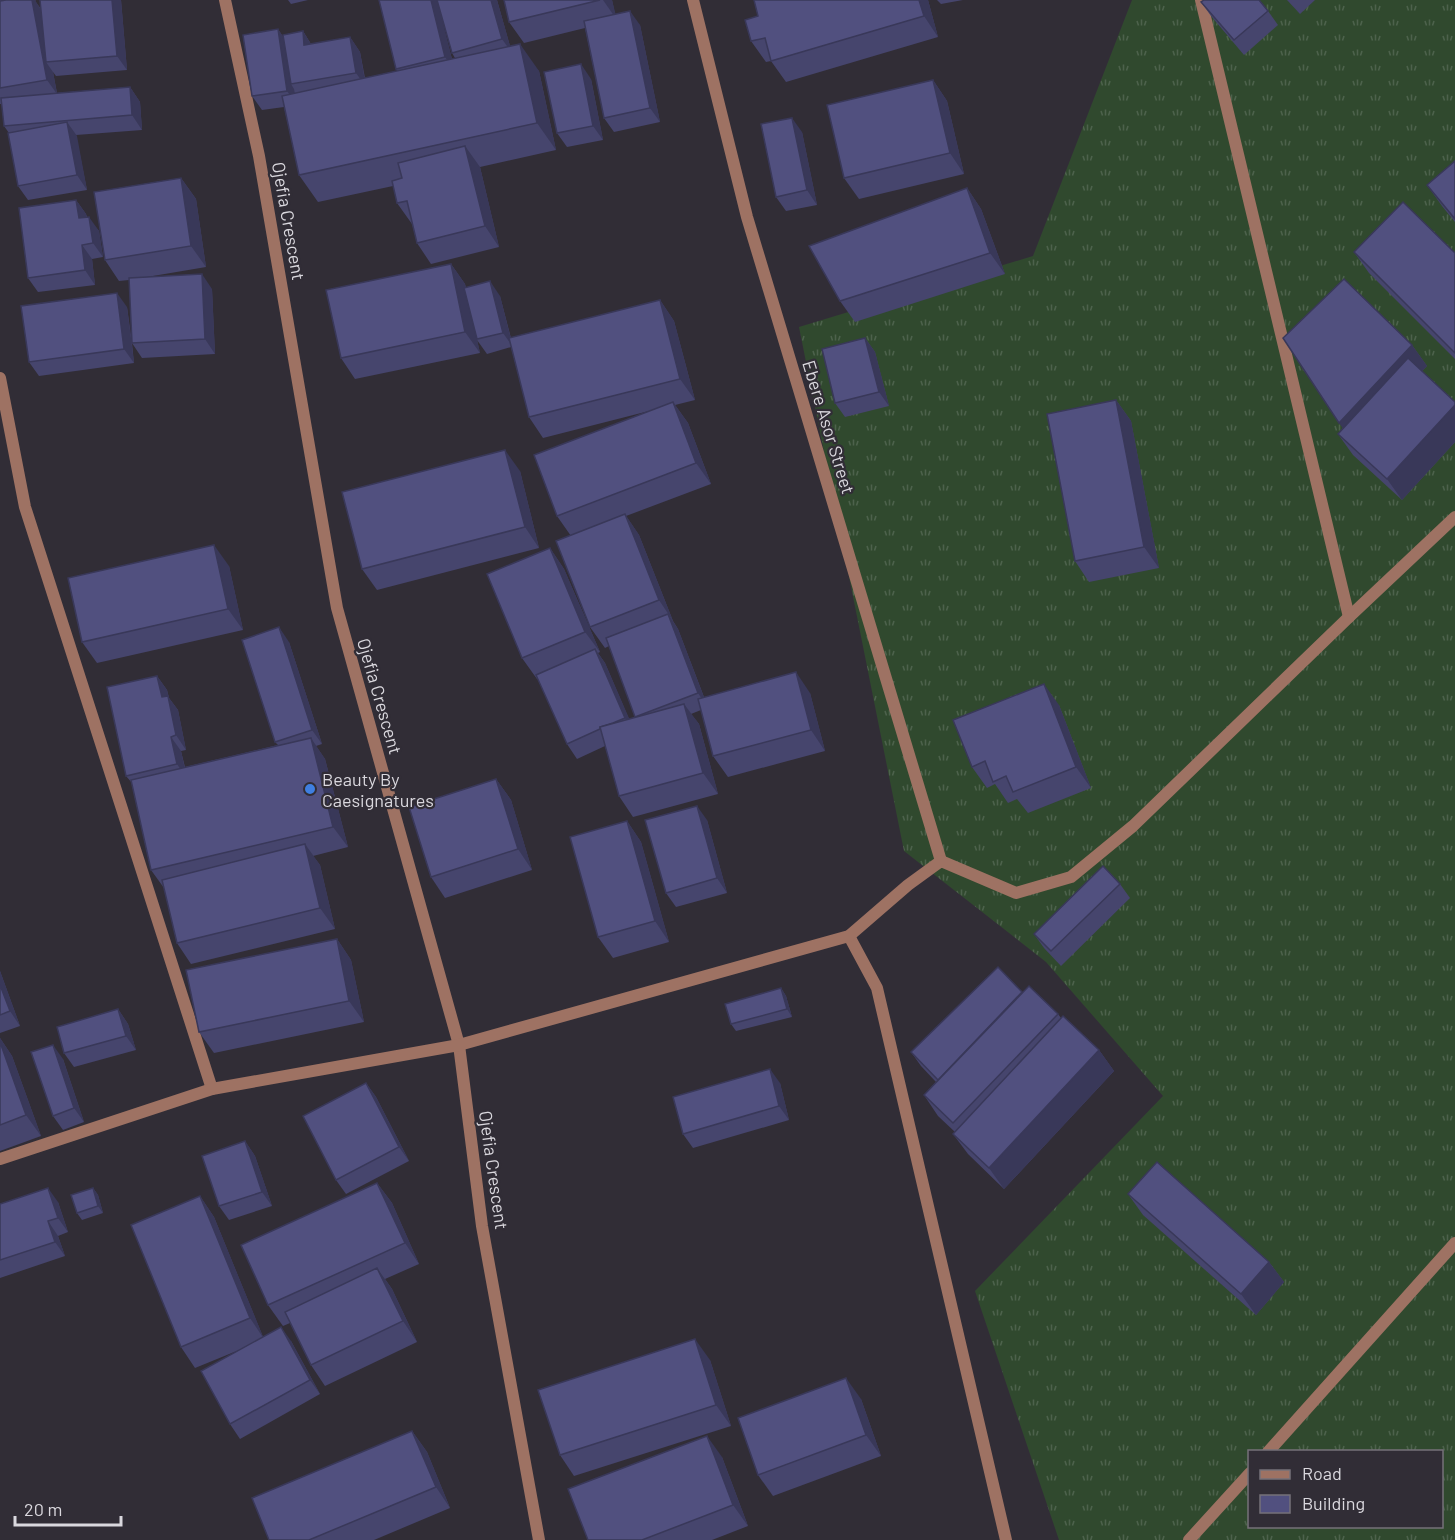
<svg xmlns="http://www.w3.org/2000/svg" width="1455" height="1540" viewBox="0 0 1455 1540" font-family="Barlow,sans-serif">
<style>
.grass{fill:url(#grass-tufts);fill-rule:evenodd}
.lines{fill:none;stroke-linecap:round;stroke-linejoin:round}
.minor{stroke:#9e7263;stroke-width:12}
.wall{fill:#46456d;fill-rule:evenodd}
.shaded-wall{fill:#393859}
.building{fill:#51507f;stroke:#393859;stroke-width:1.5}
.shop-dot{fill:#3f7fe0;stroke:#312d36;stroke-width:2}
.labels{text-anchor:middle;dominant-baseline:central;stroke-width:4.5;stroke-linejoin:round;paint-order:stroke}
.street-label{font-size:18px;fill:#dad8de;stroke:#312d36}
.poi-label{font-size:18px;fill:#dad8de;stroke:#312d36;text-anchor:start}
</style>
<defs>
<pattern id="grass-tufts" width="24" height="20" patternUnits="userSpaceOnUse" patternTransform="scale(1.5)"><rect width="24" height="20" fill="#30492e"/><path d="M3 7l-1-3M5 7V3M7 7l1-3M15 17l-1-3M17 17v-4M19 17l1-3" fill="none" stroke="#4d624c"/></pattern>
</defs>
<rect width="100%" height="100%" fill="#312d36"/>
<path class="grass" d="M1132 0H1455V1540H1059L975 1291 1163 1096 1046 962 904 851 799 327 1033 256ZM1250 1452H1442V1526H1250Z"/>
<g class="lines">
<g class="minor">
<path d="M225 0 259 156 337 608 459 1045 482 1226 539 1540"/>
<path d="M693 0 747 217 941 861"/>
<path d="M1201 0 1349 617"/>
<path d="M0 378 25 507 212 1089"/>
<path d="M849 936 877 988 1006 1540"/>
<path d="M0 1159 212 1089 459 1045 849 936 908 885 941 861 1016 893 1071 877 1133 826 1349 617 1455 517"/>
<path d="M1268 1452 1455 1243"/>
<path d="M1189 1540 1250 1473"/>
</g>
</g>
<g class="wall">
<path d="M0 0H36L35 1 41 9 121 0 127 70 56 76 53 72 57 93 130 87 140 102 142 130 76 135 87 190 28 200 18 186 9 133 4 126 2 104H0Z"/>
<path d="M288 0H308L291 4Z"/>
<path d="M379 0H497L510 46 539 71 556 150 480 167 499 247 431 264 417 243 412 224 397 203 393 186 318 202 299 175 284 107 262 110 252 96 278 29 283 37 303 31 311 44 350 37 360 52 365 78 397 71 396 69ZM440 13 452 53 455 58 452 59Z"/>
<path d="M504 0H612L615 14 640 25 660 122 614 132 604 118 585 28 524 43 509 22Z"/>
<path d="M754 0H928L938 37 786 82 771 61 766 62 751 41 758 16Z"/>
<path d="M937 0H963L941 4Z"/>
<path d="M1287 0H1315L1300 14Z"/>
<path d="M1201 2 1268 11 1278 25 1244 55 1211 16Z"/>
<path d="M591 79 603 140 567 147 557 133Z"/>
<path d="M933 80 947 101 964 174 859 199 844 178Z"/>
<path d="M802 132 817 205 786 211 776 197Z"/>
<path d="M1455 161V222L1442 206 1427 185Z"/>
<path d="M181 178 196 199 206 267 141 278 212 289 215 354 142 358 132 343 134 363 39 376 29 362 127 307 132 343 129 280 119 281 105 260Z"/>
<path d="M967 188 981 209 1005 274 855 322 840 301Z"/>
<path d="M76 200 86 214 87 217 99 231 103 257 92 259 95 285 38 292 28 278Z"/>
<path d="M1354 252 1455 253V359L1369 273Z"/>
<path d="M451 264 465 284 466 288 500 296 511 338 660 300 674 321 695 400 675 405 688 423 711 484 626 516 639 535 673 621 678 629 704 697 810 693 825 751 728 777 713 756 701 710 691 714 699 724 718 794 633 817 619 796 605 746 577 759 567 744 538 679H537L522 658 550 548 564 569 600 652 598 653 605 663 629 719 635 717 609 646 605 648 590 627 571 536 557 516 649 411 543 438 529 417 511 347 487 354 477 340 480 353 355 379 341 358Z"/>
<path d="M865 338 875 352 889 406 845 417 835 403Z"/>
<path d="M1412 345 1427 366 1422 371 1455 402V442L1402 500 1353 455 1338 434Z"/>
<path d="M1116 400 1131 421 1159 568 1089 582 1075 561Z"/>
<path d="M520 471 539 548 377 590 362 569Z"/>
<path d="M229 566 243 630 97 663 82 642Z"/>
<path d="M289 642 322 744 316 746 325 759 348 847 313 856 320 865 335 929 191 964 177 943 164 888 151 870 132 783 126 776 157 676 167 690 169 698 178 710 186 750 181 751 185 767 278 745 275 742Z"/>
<path d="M1059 705 1091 788 1028 813 1017 799 1008 803 995 784 987 788 972 767Z"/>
<path d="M496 779 511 800 532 870 445 898 431 877Z"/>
<path d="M707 820 727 893 676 907 666 893Z"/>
<path d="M627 821 641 842 669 942 613 958 598 937Z"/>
<path d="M1120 884 1130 898 1061 966 1044 948 1034 934Z"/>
<path d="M337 939 351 960 364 1022 214 1053 199 1032Z"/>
<path d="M0 971 20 1026 0 1033Z"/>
<path d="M781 988 786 996 792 1017 736 1031 731 1024Z"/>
<path d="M1022 992 1058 1014 1061 1018 1099 1050 1114 1071 1004 1189 968 1154 953 1134 955 1132 938 1116 924 1095 936 1082 921 1066 911 1052Z"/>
<path d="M118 1009 128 1024 136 1050 74 1067 64 1053Z"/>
<path d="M0 1038 12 1056 41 1136 0 1151Z"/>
<path d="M63 1059 84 1122 63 1130 53 1116Z"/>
<path d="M366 1083 376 1097 409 1161 346 1194 336 1180Z"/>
<path d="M780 1083 789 1120 693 1148 683 1134Z"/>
<path d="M245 1141 255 1156 272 1206 229 1220 219 1206Z"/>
<path d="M377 1183 392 1203 419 1264 385 1279 392 1289 417 1342 325 1386 311 1365 290 1323 283 1326 268 1305Z"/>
<path d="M93 1188 98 1195 103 1213 82 1220 77 1213Z"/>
<path d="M1128 1194 1269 1262 1284 1282 1256 1315 1143 1215Z"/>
<path d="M200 1196 214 1217 263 1337 291 1341 320 1394 240 1439 230 1424 244 1348 195 1368 181 1347Z"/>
<path d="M58 1202 68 1232 58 1236 65 1256 0 1278V1204Z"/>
<path d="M710 1360 731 1426 574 1476 560 1455Z"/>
<path d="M861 1399 881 1456 773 1496 758 1475Z"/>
<path d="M412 1431 427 1452 450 1508 374 1540H269Z"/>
<path d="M722 1457 748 1526 712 1540H588Z"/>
</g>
<g class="shaded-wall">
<path d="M32 0H35L41 10 46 62 53 72 57 94 47 80Z"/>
<path d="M112 0H121L127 70 117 56Z"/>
<path d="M431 0H437L455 71 445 57Z"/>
<path d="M491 0H497L512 53 502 39Z"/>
<path d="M603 0H612L617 20Z"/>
<path d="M919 0H928L938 37 924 16Z"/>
<path d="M630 11 640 25 660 122 650 108Z"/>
<path d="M278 29 288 44 291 84 294 89 297 105 287 91Z"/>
<path d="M303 31 312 46 304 45Z"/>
<path d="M350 37 360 52 366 87 356 73Z"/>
<path d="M520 44 539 71 556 150 537 123Z"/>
<path d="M581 64 591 79 603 140 593 126Z"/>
<path d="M933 80 947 101 964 174 950 153Z"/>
<path d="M130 87 140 102 142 130 132 115Z"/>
<path d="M792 118 802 132 817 205 807 190Z"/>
<path d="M67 122 77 136 87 190 77 175Z"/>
<path d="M465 146 480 167 499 247 485 226Z"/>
<path d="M181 178 196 199 206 267 191 246Z"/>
<path d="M967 188 981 209 1005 274 990 253Z"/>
<path d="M76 200 86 214 89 232 79 218Z"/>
<path d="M89 217 99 231 103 257 93 243Z"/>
<path d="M82 245 92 259 95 285 85 270Z"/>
<path d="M451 264 465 284 480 353 465 332Z"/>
<path d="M202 274 212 289 215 354 205 339Z"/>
<path d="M490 281 500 296 513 347 503 333Z"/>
<path d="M117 293 127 307 134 363 124 349Z"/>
<path d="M660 300 674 321 695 400 680 379Z"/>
<path d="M865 338 875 352 889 406 879 392Z"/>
<path d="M1412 345 1427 366 1354 444 1339 423Z"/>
<path d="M1116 400 1131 421 1159 568 1144 547Z"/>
<path d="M673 402 688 423 711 484 696 463Z"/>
<path d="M1455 405V442L1402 500 1387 479Z"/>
<path d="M505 450 520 471 539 548 525 527Z"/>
<path d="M625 514 639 535 673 621 659 600Z"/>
<path d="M214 545 229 566 243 630 228 609Z"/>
<path d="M550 548 564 569 600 652 585 632Z"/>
<path d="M668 614 678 629 708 708 698 693Z"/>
<path d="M279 627 289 642 322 744 312 730Z"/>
<path d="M595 649 605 663 635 732 625 718Z"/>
<path d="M796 672 810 693 825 751 811 730Z"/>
<path d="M157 676 167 690 169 698 178 710 186 750 176 735 162 697Z"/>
<path d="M1044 684 1059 705 1091 788 1076 767Z"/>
<path d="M684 704 699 724 718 794 703 773Z"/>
<path d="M171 737 181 751 187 779 177 764Z"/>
<path d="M311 738 325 759 348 847 333 827Z"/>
<path d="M496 779 511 800 532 870 518 849Z"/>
<path d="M697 806 707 820 727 893 717 878Z"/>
<path d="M627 821 641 842 669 942 655 921Z"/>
<path d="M305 844 320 865 335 929 320 908Z"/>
<path d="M337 939 351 960 364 1022 349 1001Z"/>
<path d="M0 971 20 1026 10 1011 0 985Z"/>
<path d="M781 988 786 996 792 1017 787 1009Z"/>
<path d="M118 1009 128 1024 136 1050 126 1036Z"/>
<path d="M0 1038 12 1056 41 1136 26 1115 0 1042Z"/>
<path d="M53 1045 63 1059 84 1122 74 1108Z"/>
<path d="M1099 1050 1114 1071 1004 1189 989 1168Z"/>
<path d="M770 1069 780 1083 789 1120 779 1106Z"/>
<path d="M366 1083 376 1097 409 1161 399 1147Z"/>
<path d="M245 1141 255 1156 272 1206 262 1192Z"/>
<path d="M377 1183 392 1203 419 1264 405 1243Z"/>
<path d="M48 1188 58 1202 68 1232 58 1218Z"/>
<path d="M93 1188 98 1195 103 1213 98 1206Z"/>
<path d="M200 1196 214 1217 264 1339 250 1318Z"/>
<path d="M48 1221 58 1236 65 1256 55 1242Z"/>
<path d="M1269 1262 1284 1282 1256 1315 1241 1294Z"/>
<path d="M377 1268 392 1289 417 1342 403 1321Z"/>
<path d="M281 1327 291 1341 320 1394 310 1380Z"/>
<path d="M695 1339 710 1360 731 1426 716 1405Z"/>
<path d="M846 1378 861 1399 881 1456 866 1435Z"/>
<path d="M412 1431 427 1452 450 1508 436 1487Z"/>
<path d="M707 1436 722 1457 748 1526 733 1505Z"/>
</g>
<g class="building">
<path d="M6 0H32L47 80 0 88V1Z"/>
<path d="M40 0H112L117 56 46 62Z"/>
<path d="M379 0H431L445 57 396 69Z"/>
<path d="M437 0H491L502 39 452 53Z"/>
<path d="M504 0H600L509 22Z"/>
<path d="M754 0H919L924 16 771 61 765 38 751 41 745 20 758 16Z"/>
<path d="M1204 0H1259L1268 11 1234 40 1201 2Z"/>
<path d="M630 11 650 108 604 118 584 21Z"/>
<path d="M278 29 287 91 252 96 243 35Z"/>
<path d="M303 31 304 45 350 37 356 73 291 84 283 35Z"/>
<path d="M520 44 537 123 299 175 282 96Z"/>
<path d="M581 64 593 126 557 133 544 72Z"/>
<path d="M933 80 950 153 844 178 827 105Z"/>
<path d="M130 87 132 115 4 126 1 98Z"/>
<path d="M792 118 807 190 776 197 761 124Z"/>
<path d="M67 122 77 175 18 186 8 133Z"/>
<path d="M465 146 485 226 417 243 407 201 397 203 392 181 402 178 398 163Z"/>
<path d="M1455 161V219L1427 185Z"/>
<path d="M181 178 191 246 105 260 94 192Z"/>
<path d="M967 188 990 253 840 301 809 246Z"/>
<path d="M76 200 79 218 89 217 93 243 82 245 85 270 28 278 19 208Z"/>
<path d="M1403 202 1455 253V353L1354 252Z"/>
<path d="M451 264 465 332 341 358 326 290Z"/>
<path d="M202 274 205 339 132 343 129 278Z"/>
<path d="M1344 279 1412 345 1339 423 1283 338Z"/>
<path d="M490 281 503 333 477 339 464 288Z"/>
<path d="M117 293 124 349 29 362 21 306Z"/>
<path d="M660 300 680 379 529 417 509 338Z"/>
<path d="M865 338 879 392 835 403 822 349Z"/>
<path d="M1408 358 1455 402V405L1387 479 1338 434Z"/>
<path d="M1116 400 1144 547 1075 561 1047 414Z"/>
<path d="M673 402 696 463 557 516 534 455Z"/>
<path d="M505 450 525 527 362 569 342 492Z"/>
<path d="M625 514 659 600 590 627 556 541Z"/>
<path d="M214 545 228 609 82 642 68 578Z"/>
<path d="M550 548 585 632 522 658 487 574Z"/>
<path d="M668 614 698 693 635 717 606 638Z"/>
<path d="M279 627 312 730 275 742 242 640Z"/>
<path d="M595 649 625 718 613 723 600 727V729L567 744 536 675Z"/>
<path d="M796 672 811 730 713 756 698 699Z"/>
<path d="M157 676 162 697 168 696 176 735 171 737 177 764 126 776 107 687Z"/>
<path d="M1044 684 1076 767 1013 792 1006 776 993 782 985 761 972 767 953 720Z"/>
<path d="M684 704 703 773 619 796 600 727Z"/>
<path d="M311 738 333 827 151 870 131 780Z"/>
<path d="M496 779 518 849 431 877 409 807Z"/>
<path d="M697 806 717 878 666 893 645 820Z"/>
<path d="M627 821 655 921 598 937 570 837Z"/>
<path d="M305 844 320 908 177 943 162 880Z"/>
<path d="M1103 866 1120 884 1051 951 1034 934Z"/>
<path d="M337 939 349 1001 199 1032 186 970Z"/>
<path d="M998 967 1022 992 938 1080 911 1052Z"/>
<path d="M0 985 10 1011 0 1015Z"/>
<path d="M1029 986 1058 1014 953 1123 924 1095Z"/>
<path d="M781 988 787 1009 731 1024 725 1004Z"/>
<path d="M118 1009 126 1036 64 1053 57 1027Z"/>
<path d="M1063 1016 1099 1050 989 1168 953 1134Z"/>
<path d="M0 1042 26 1115 0 1125Z"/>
<path d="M53 1045 74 1108 53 1116 31 1052Z"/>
<path d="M770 1069 779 1106 683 1134 673 1097Z"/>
<path d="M366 1083 399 1147 336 1180 303 1116Z"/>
<path d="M245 1141 262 1192 219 1206 202 1156Z"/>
<path d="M1157 1162 1269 1262 1241 1294 1128 1194Z"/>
<path d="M377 1183 405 1243 268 1305 241 1245Z"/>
<path d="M48 1188 58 1218 48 1221 55 1242 0 1260V1204Z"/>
<path d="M93 1188 98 1206 77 1213 71 1195Z"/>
<path d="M200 1196 250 1318 181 1347 131 1225Z"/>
<path d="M377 1268 403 1321 311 1365 285 1312Z"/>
<path d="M281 1327 310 1380 230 1424 201 1371Z"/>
<path d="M695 1339 716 1405 560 1455 538 1390Z"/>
<path d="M846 1378 866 1435 758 1475 738 1418Z"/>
<path d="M412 1431 436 1487 309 1540H269L252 1498Z"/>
<path d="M707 1436 733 1505 642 1540H588L568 1489Z"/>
</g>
<circle class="shop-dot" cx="310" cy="789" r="6"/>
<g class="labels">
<g class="street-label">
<text transform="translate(289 221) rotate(80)">Ojefia Crescent</text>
<text transform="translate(829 427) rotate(73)">Ebere Asor Street</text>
<text transform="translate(380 696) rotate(74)">Ojefia Crescent</text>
<text transform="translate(494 1170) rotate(82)">Ojefia Crescent</text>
</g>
<g class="poi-label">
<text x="322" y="779">Beauty By<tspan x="322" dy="21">Caesignatures</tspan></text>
</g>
</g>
<rect x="1248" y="1450" width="195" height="78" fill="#312d36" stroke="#757179" stroke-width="1.5"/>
<rect x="1260" y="1470" width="30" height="9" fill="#9e7263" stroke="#757179" stroke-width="1.5"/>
<text x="1302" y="1480" font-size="18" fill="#dad8de">Road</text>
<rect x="1260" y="1495" width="30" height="18" fill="#51507f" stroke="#757179" stroke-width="1.5"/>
<text x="1302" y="1510" font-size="18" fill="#dad8de">Building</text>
<path d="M15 1516v9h106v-9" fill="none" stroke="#dad8de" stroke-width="3"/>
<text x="24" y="1516" font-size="18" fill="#dad8de" stroke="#312d36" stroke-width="4.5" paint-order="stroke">20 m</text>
</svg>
